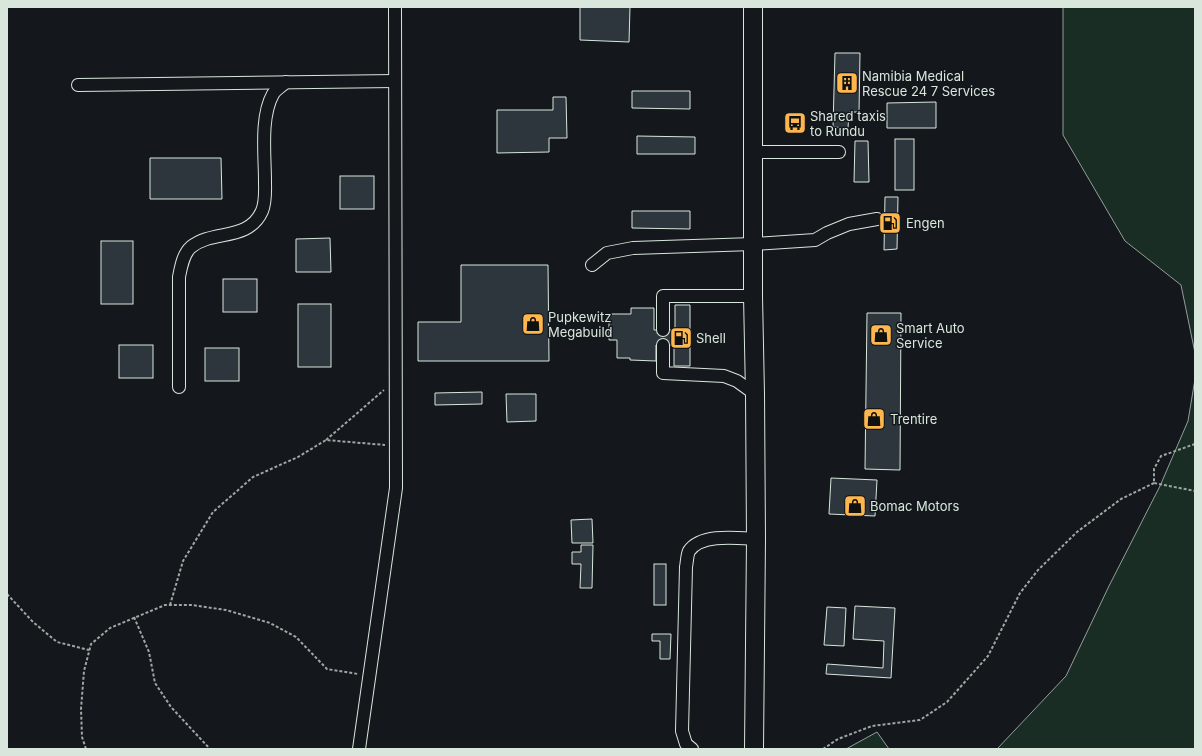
<svg xmlns="http://www.w3.org/2000/svg" width="1202" height="756" viewBox="0 0 1202 756" font-family="Inter,sans-serif">
<style>
.green{fill:#1a2d24;stroke:#939e99}
.building{fill:#2c363c;stroke:#d8e6dc}
.lines{fill:none;stroke-linecap:round;stroke-linejoin:round}
.minor-casing{stroke:#d8e6dc;stroke-width:14}
.highway-casing{stroke:#d8e6dc;stroke-width:20}
.path{stroke:#9da8a2;stroke-width:2;stroke-dasharray:3 2;stroke-linecap:butt}
.minor{stroke:#14181c;stroke-width:12}
.highway{stroke:#14181c;stroke-width:18}
.labels{text-anchor:middle;dominant-baseline:central;stroke-width:3;stroke-linejoin:round;paint-order:stroke}
.poi-label{font-size:13px;fill:#d8e6dc;stroke:#14181c;text-anchor:start}
</style>
<rect width="100%" height="100%" fill="#14181c"/>
<g class="green">
<path d="M1063 7H1195V353L1181 285 1125 241 1063 135Z"/>
<path d="M1195 379V749H997L1066 676 1109 586 1160 486 1188 421Z"/>
<path d="M877 732 889 749H846Z"/>
</g>
<g class="building">
<path d="M580 7H630L629 42 580 40Z"/>
<path d="M835 53H860L859 112H849L848 128 833 127Z"/>
<path d="M632 91H690V109L632 108Z"/>
<path d="M553 97H566L567 138H549V152L497 153V110H553Z"/>
<path d="M936 102V128H887V103Z"/>
<path d="M637 136 695 137V154H637Z"/>
<rect x="895" y="139" width="19" height="51"/>
<path d="M855 141H868L869 182H854Z"/>
<path d="M150 158H221L222 199H150Z"/>
<rect x="340" y="176" width="34" height="33"/>
<path d="M885 197H898L897 249 884 250Z"/>
<path d="M632 211H690V229L632 228Z"/>
<path d="M330 238 331 272H296V239Z"/>
<rect x="101" y="241" width="32" height="63"/>
<path d="M461 265H548L549 361H418V322H461Z"/>
<rect x="223" y="279" width="34" height="33"/>
<rect x="298" y="304" width="33" height="63"/>
<path d="M675 305H690V366H674V345H656V361L630 360V358H617V340H609V314H631V308H654V330H675Z"/>
<path d="M867 313H901L900 470 865 469Z"/>
<rect x="119" y="345" width="34" height="33"/>
<rect x="205" y="348" width="34" height="33"/>
<path d="M482 392V404L435 405V393Z"/>
<path d="M506 394H536V421L507 422Z"/>
<path d="M831 478 877 480 875 516 829 514Z"/>
<path d="M592 519 593 543H572L571 520Z"/>
<path d="M581 545H593L592 588H580L581 564H572V552H581Z"/>
<rect x="654" y="564" width="12" height="41"/>
<path d="M855 606 895 608 891 678 826 674 827 664 883 668 884 641 853 639Z"/>
<path d="M827 607 846 608 844 646 824 645Z"/>
<path d="M652 634H671L670 659H660V641H652Z"/>
</g>
<g class="lines">
<g class="minor-casing">
<g id="minor">
<path d="M78 85 395 81"/>
<path d="M753 152H839"/>
<path d="M592 265 607 253 633 248 753 244 815 240 827 233 849 224 877 219"/>
<path d="M663 330V296H753"/>
<path d="M663 345V373L724 376 737 381 755 394"/>
<path d="M179 387V277C181 267 183 254 191 247 213 229 248 242 262 211 266 202 265 191 265 181 265 156 260 117 273 94 275 90 282 86 286 82"/>
<path d="M359 749 396 488 395 7"/>
<path d="M692 749 686 744 682 731 686 567C687 562 687 555 689 551 701 533 738 538 756 539"/>
</g>
</g>
<g class="highway-casing">
<path id="highway" d="M753 7V296L755 394 756 539 754 749"/>
</g>
<g class="path">
<path d="M326 440 384 390"/>
<path d="M1195 444 1161 456 1154 469V483L1195 491"/>
<path d="M7 594 33 622 57 642 89 650"/>
<path d="M170 605 183 561 213 512 253 477 298 457 326 440 385 445"/>
<path d="M134 617 149 652 155 683 171 707 210 749"/>
<path d="M86 749 82 737 81 709 84 671 91 644 110 628 165 605H192L226 610 270 623 296 637 327 669 358 674"/>
<path d="M823 749 838 739 872 726 920 720 947 702 988 656 1020 593 1038 570 1077 532 1121 499 1154 483"/>
</g>
<use href="#minor" class="minor"/>
<use href="#highway" class="highway"/>
</g>
<defs>
<g id="building-square" transform="scale(1.15)"><rect x="-9" y="-9" width="18" height="18" rx="4" fill="#ffb74d" stroke="#14181c"/><path d="M-4-6H4V6H1V3H-1V6H-4ZM-2.5-4.3h1.7v1.8h-1.7ZM.8-4.3h1.7v1.8H.8ZM-2.5-1h1.7V.8h-1.7ZM.8-1h1.7V.8H.8Z" fill="#111"/></g>
<g id="bus-square" transform="scale(1.15)"><rect x="-9" y="-9" width="18" height="18" rx="4" fill="#ffb74d" stroke="#14181c"/><path d="M-5-6H5V4H4V6H2V4H-2V6H-4V4H-5ZM-3.5-4V0h7V-4ZM-3.5 1.2v1.5H-2V1.2ZM2 1.2v1.5H3.5V1.2Z" fill="#111"/></g>
<g id="fuel-square" transform="scale(1.15)"><rect x="-9" y="-9" width="18" height="18" rx="4" fill="#ffb74d" stroke="#14181c"/><path d="M-5.5-6h7V0h2V4h1.3V-2.5L3-4.5l.8-.8L6-3V5H2.5V1h-1V6h-7ZM-4.2-4.7v3.2H.2V-4.7Z" fill="#111"/></g>
<g id="shop-square" transform="scale(1.15)"><rect x="-9" y="-9" width="18" height="18" rx="4" fill="#ffb74d" stroke="#14181c"/><path d="M-5-2.5h2.3a2.7 3.5 0 0 1 5.4 0H5L5.5 6h-11ZM-1.5-2.5h3a1.5 2.3 0 0 0-3 0Z" fill="#111"/></g>
</defs>
<g fill-rule="evenodd">
<use href="#building-square" x="847" y="83"/>
<use href="#bus-square" x="795" y="123"/>
<use href="#fuel-square" x="890" y="223"/>
<use href="#shop-square" x="533" y="324"/>
<use href="#shop-square" x="881" y="335"/>
<use href="#fuel-square" x="681" y="338"/>
<use href="#shop-square" x="874" y="419"/>
<use href="#shop-square" x="855" y="506"/>
</g>
<g class="labels">
<g class="poi-label">
<text x="862" y="76">Namibia Medical<tspan x="862" dy="15">Rescue 24 7 Services</tspan></text>
<text x="810" y="116">Shared taxis<tspan x="810" dy="15">to Rundu</tspan></text>
<text x="906" y="223">Engen</text>
<text x="548" y="317">Pupkewitz<tspan x="548" dy="15">Megabuild</tspan></text>
<text x="896" y="328">Smart Auto<tspan x="896" dy="15">Service</tspan></text>
<text x="696" y="338">Shell</text>
<text x="890" y="419">Trentire</text>
<text x="870" y="506">Bomac Motors</text>
</g>
</g>
<rect width="1202" height="756" fill="none" stroke="#d8e6dc" stroke-width="16"/>
</svg>
